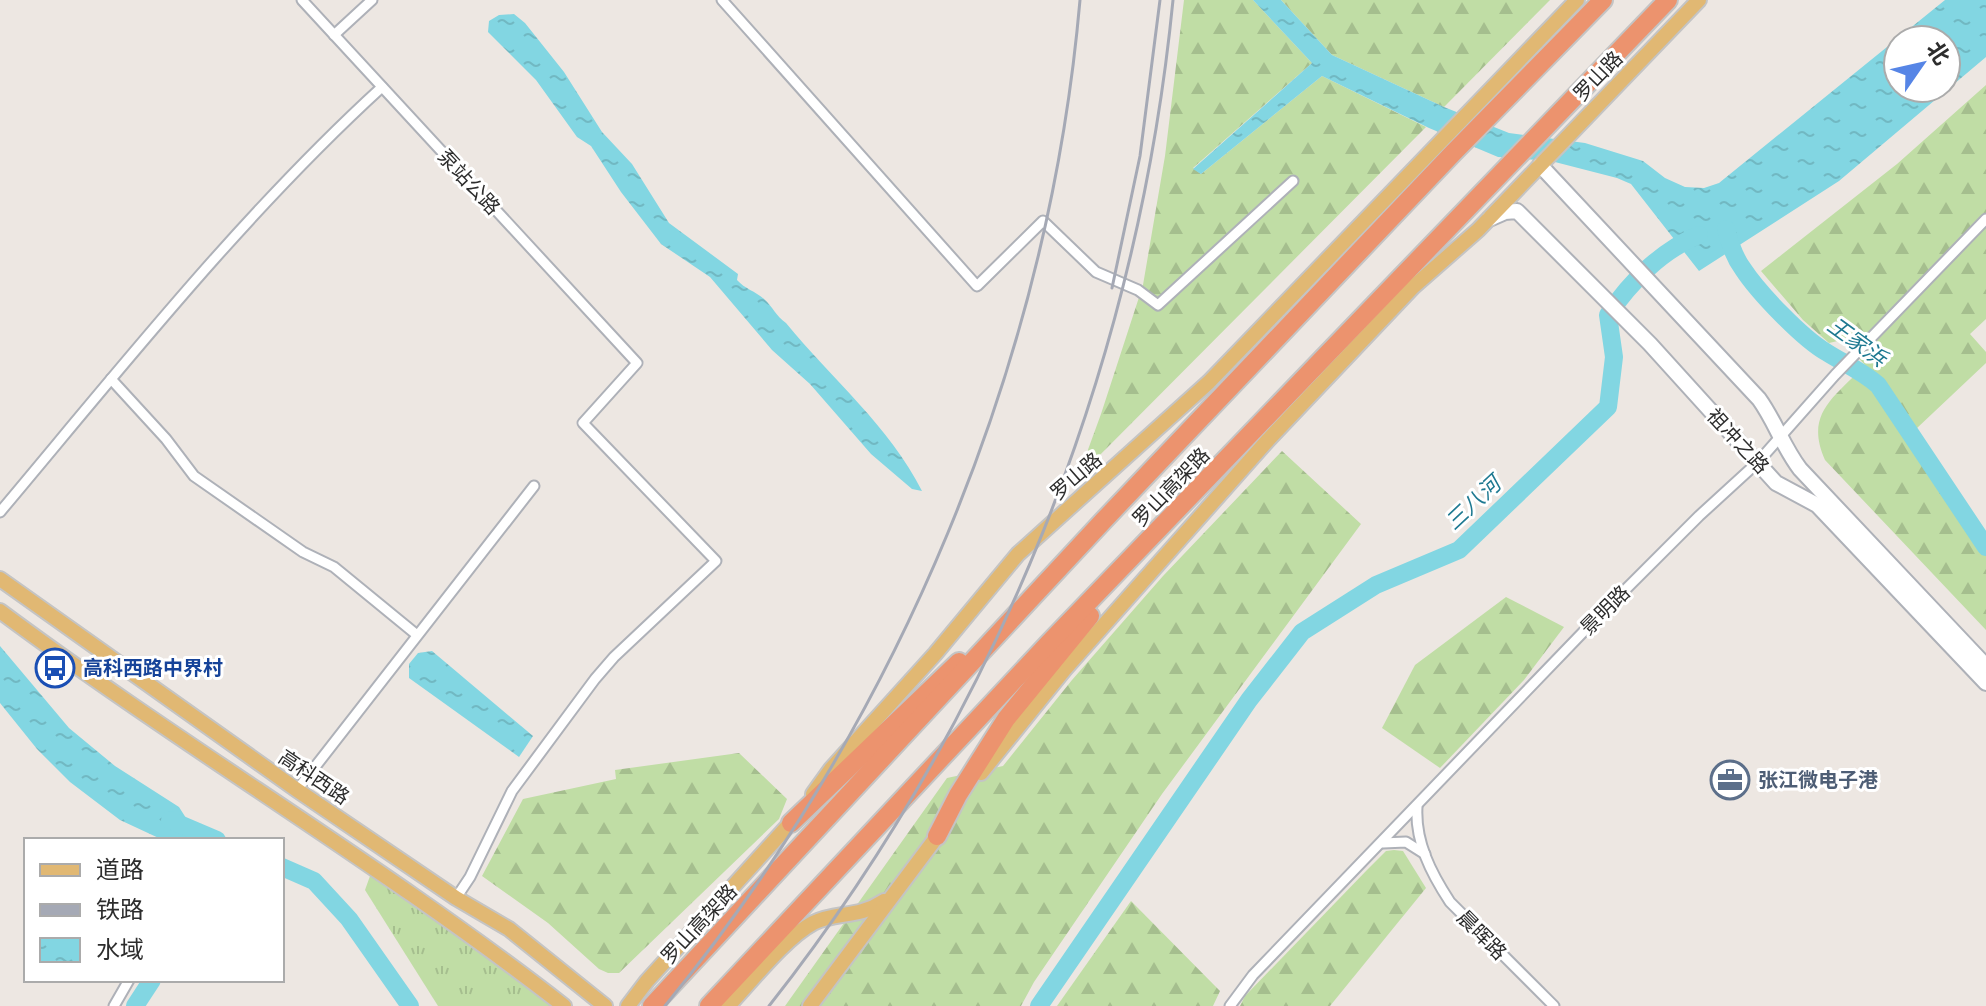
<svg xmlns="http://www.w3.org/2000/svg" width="1986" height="1006" viewBox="0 0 1986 1006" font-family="'Work Sans','Noto Sans SC',sans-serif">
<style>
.grass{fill:url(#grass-tufts)}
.forest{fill:url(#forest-firs)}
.water{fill:url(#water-ripples);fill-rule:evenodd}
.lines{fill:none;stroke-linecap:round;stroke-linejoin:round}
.river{stroke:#82d6e2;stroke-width:18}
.street-casing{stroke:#aeb1b8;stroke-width:13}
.secondary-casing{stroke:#aeb1b8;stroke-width:18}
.primary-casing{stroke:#c4c4c4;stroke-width:18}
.highway-casing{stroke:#c4c4c4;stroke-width:22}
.street{stroke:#fff;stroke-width:9}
.secondary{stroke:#fff;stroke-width:14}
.primary{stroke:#e1b873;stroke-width:14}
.highway{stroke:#ec936e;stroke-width:18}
.rail{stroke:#a5a9b5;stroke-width:3}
.labels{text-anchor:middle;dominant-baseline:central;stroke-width:6;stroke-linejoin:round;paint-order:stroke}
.street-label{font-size:20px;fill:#2d2d2d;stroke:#fff}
.transit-label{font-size:20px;font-weight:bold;fill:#164399;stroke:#fff;text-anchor:start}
.service-label{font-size:20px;font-weight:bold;fill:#4e5e75;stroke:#fff;text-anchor:start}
.water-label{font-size:22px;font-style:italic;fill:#1e7991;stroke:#fff}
</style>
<defs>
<pattern id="grass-tufts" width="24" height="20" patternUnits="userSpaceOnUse" patternTransform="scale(2)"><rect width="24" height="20" fill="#c0dda5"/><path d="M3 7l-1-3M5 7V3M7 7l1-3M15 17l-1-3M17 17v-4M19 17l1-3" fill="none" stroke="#a5be8e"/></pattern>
<pattern id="forest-firs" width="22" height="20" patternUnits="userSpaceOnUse" patternTransform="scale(2)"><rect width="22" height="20" fill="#c0dda5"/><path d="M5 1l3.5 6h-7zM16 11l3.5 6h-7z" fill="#a5be8e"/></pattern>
<pattern id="water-ripples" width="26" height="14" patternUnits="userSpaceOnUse" patternTransform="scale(2)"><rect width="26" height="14" fill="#82d6e2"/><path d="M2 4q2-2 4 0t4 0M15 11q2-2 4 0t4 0" fill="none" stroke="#71b8c2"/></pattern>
</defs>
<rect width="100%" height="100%" fill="#ede7e2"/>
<path class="grass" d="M370 876 560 1006H438L365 890Z"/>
<g class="forest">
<path d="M1184 0H1253L1312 63 1193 168 1201 174 1322 76 1426 127 1078 477 1101 414 1143 285 1165 156Z"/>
<path d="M1281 0H1550L1444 107 1332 55Z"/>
<path d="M1986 85V319L1970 334 1986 352V363L1916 429 1986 536V630L1825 460C1804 413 1835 397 1865 365L1842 340 1829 343 1803 320 1761 271 1897 164Z"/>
<path d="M1282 451 1361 524 1162 794 1034 982 1021 1006H785L947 778 1003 766 1072 680 1163 576Z"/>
<path d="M1506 597 1564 627 1524 680 1440 768 1382 728 1415 665Z"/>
<path d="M739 753 787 799 779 819 619 973H608L599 969 548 923 482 876 523 799 616 779 615 770Z"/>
<path d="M1394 850 1403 851 1426 888 1330 1006H1240L1245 996 1366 871 1386 851Z"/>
<path d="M1131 901 1220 991 1213 1006H1057Z"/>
</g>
<g class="water">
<path d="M1253 0H1281L1332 55 1444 107 1509 133 1585 143 1643 161 1665 178 1685 187 1704 188 1719 183 1945 0H1986V57L1839 181 1699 271 1631 184 1617 178 1551 161 1498 157 1429 128 1322 76 1201 174 1193 169 1312 63ZM1898 40H1946V88H1898Z"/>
<path d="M514 14 525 23 564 72 602 132 632 164 669 223 738 274 737 280C745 289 755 291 764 299 773 307 776 316 786 323 831 378 890 427 922 491L912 489 871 454 810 384 772 350 710 277 661 244 621 192 591 146 577 137 536 80 488 32 489 21 499 15Z"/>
<path d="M0 646 69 728 115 766 179 807 200 840H163L120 820 70 782 37 749 0 703Z"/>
<path d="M432 651 533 736 519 757 409 678V664L418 653Z"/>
</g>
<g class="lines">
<g class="river">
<path d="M1726 229C1730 244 1734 257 1743 269 1758 292 1802 338 1826 352 1845 364 1860 370 1878 385L1986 547"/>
<path d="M170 820 217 840"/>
<path d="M282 867 314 881 349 919 410 1006"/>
<path d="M135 1006 152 980"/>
<path d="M1039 1006 1249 700 1302 632 1376 585 1459 550 1608 407 1614 357 1608 315C1630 282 1662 250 1699 235"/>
</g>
<g class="street-casing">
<g id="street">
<path d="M302 0 637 363 583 423 716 561 614 657 595 679 512 791 470 877 456 898"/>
<path d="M722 0 977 286 1043 221 1096 272 1138 290 1158 305 1293 181"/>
<path d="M334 35 372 0"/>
<path d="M111 379 166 439 194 476 303 552 334 567 417 635"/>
<path d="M0 512C121 368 243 214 382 87"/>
<path d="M297 790 534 486"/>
<path d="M1417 807C1415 842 1431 873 1450 902L1554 1006"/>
<path d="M1383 843 1406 842 1425 854"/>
<path d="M114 1006 129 980"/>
<path d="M1230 1006 1253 975 1588 627 1699 516 1758 462 1835 375 1986 219"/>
</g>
</g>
<g class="secondary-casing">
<g id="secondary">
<path d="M1540 165 1759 399C1775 421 1783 447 1800 469L1986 666"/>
<path d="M1489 219 1505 212 1517 211 1650 344 1776 483 1817 505 1986 683"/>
</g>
</g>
<g class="primary-casing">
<g id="primary">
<path d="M0 579 297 790 456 898 509 929 605 1006"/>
<path d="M0 611C184 748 383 865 564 1006"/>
<path d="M981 773 1064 670 1268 440 1413 287 1478 230 1699 0"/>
<path d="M813 794 831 769 935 654 1018 554 1209 382 1577 0"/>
<path d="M628 1006 647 981 796 817"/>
<path d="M728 1006C751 982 785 938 813 923 837 911 857 919 884 901"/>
<path d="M810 1006 942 830"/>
</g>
</g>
<g class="highway-casing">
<g id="highway">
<path d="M791 823 959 662"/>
<path d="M937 836 958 795 1006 719 1090 616"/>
<path d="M652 1006 1104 520 1453 153 1603 0"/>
<path d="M709 1006 1048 644 1668 0"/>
</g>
</g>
<use href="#street" class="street"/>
<use href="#secondary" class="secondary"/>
<use href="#primary" class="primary"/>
<use href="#highway" class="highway"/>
<g class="rail">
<path d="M1112 288 1140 156 1160 0"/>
<path d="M665 1006C897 722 1048 366 1080 0"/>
<path d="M769 1006C997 717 1137 366 1173 0"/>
</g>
</g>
<defs>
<g id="bus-ring" transform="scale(2)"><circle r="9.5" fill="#fff" stroke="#1a4fb4" stroke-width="1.5"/><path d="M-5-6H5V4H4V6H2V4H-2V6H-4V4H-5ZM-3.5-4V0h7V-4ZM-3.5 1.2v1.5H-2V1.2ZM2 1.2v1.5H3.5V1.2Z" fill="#1a4fb4"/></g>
<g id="office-ring" transform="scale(2)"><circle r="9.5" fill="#fff" stroke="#5c6f8a" stroke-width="1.5"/><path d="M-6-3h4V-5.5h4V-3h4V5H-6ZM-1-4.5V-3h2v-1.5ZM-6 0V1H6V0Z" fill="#5c6f8a"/></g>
</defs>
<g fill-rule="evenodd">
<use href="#bus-ring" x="55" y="668"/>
<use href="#office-ring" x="1730" y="780"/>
</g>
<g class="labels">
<g class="street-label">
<text transform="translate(1598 76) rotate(-46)">罗山路</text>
<text transform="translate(469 182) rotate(47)">泵站公路</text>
<text transform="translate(1738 441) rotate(47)">祖冲之路</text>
<text transform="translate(1076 476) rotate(-41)">罗山路</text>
<text transform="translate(1171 487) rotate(-46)">罗山高架路</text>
<text transform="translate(1605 610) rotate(-45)">景明路</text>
<text transform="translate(314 777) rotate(34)">高科西路</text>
<text transform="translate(699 924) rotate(-47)">罗山高架路</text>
<text transform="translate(1482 935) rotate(45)">晨晖路</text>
</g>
<g class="transit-label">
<text x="83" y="668">高科西路中界村</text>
</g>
<g class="service-label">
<text x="1758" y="780">张江微电子港</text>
</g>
<g class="water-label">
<text transform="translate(1857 342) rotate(36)">王家浜</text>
<text transform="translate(1473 503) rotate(-43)">三八河</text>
</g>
</g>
<rect x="24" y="838" width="260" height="144" fill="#ffffff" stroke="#ababab" stroke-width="2"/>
<rect x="40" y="864" width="40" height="12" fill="#e1b873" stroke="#ababab" stroke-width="2"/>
<text x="96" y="878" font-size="24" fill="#2d2d2d">道路</text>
<rect x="40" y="904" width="40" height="12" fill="#a5a9b5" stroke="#ababab" stroke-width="2"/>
<text x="96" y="918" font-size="24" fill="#2d2d2d">铁路</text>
<rect x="40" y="938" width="40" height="24" fill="url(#water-ripples)" stroke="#ababab" stroke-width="2"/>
<text x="96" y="958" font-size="24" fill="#2d2d2d">水域</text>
<g transform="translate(1922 64) rotate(56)"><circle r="38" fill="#ffffff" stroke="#ababab" stroke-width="2"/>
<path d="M0-6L14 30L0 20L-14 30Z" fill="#5685e6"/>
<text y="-12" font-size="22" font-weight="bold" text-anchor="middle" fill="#2d2d2d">北</text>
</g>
</svg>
